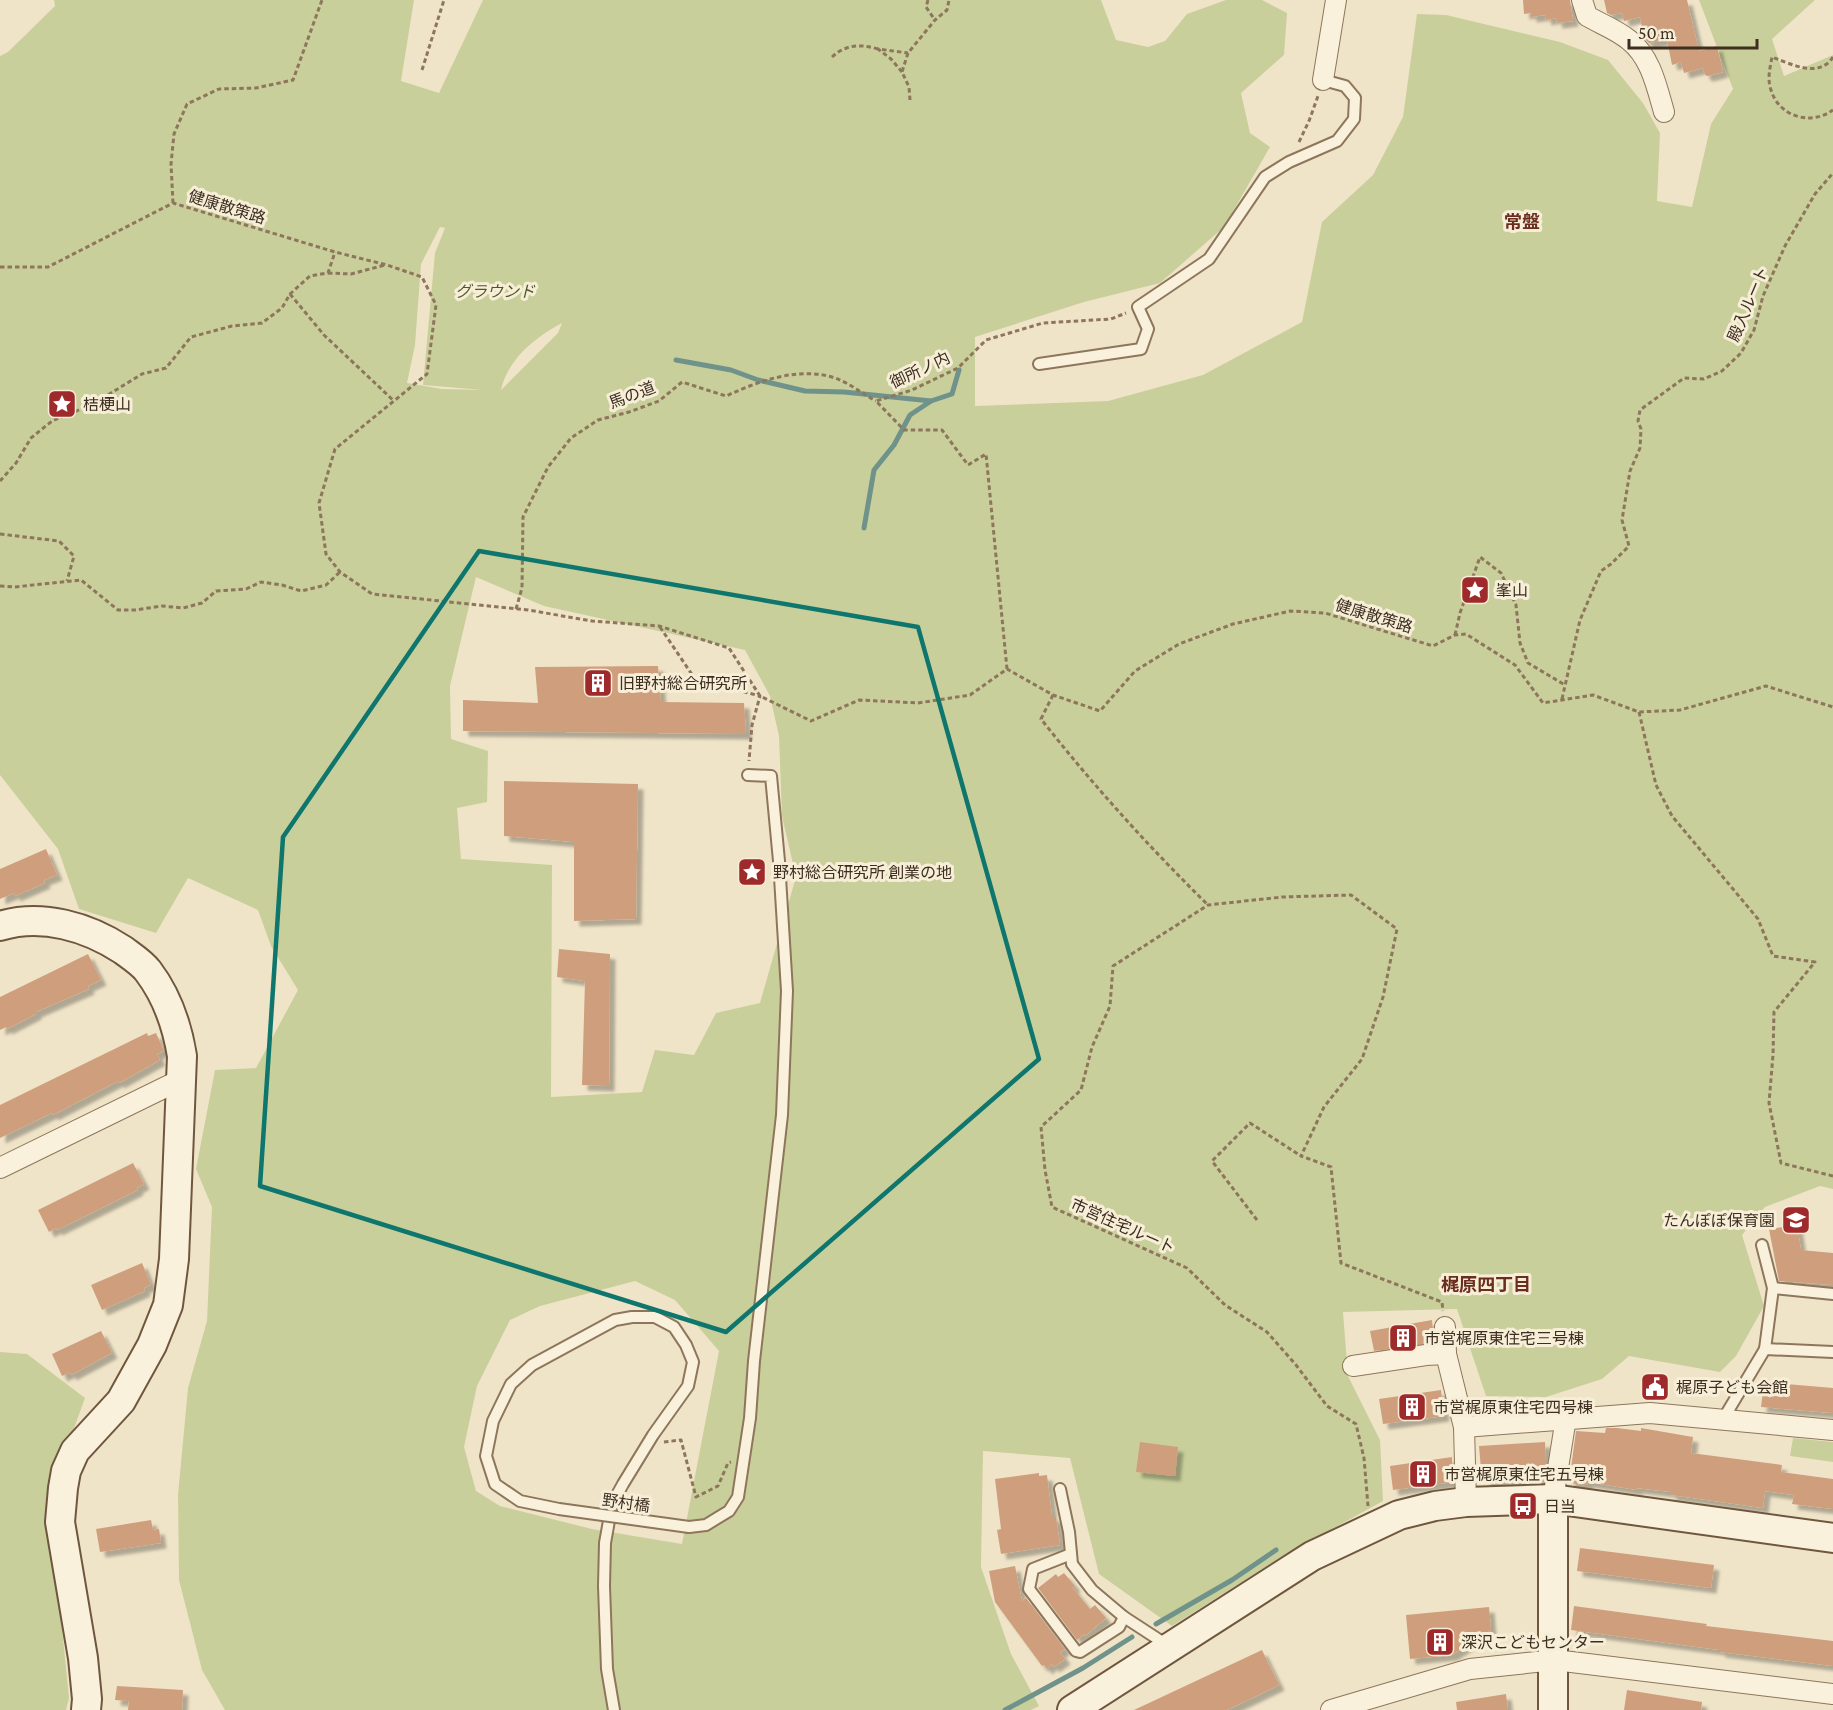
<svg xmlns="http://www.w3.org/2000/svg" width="1833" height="1710" viewBox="0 0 1833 1710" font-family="'Crimson Pro','Noto Sans JP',serif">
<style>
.green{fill:#c9cf9b;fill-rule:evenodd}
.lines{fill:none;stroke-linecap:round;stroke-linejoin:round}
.stream{stroke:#6f938a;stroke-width:5}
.building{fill:#cf9f7d;filter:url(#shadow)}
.lane-casing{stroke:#8d765c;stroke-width:14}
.street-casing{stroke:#8d765c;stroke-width:22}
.secondary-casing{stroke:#6f573f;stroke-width:32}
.path{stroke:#8d765c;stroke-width:3;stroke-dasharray:4.5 3;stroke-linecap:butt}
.lane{stroke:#faf1dc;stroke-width:10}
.street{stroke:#faf1dc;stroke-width:20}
.secondary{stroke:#faf1dc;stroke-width:28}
.lane-bridge-casing{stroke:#8d765c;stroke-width:14;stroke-linecap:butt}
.lane-bridge{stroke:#faf1dc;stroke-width:10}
.marked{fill:none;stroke:#0f766e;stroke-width:4.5;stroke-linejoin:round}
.labels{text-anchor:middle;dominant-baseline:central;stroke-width:6;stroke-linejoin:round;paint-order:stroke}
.street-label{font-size:16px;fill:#3d2e20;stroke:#f7eed8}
.park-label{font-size:16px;font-style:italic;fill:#4d5a26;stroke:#f7eed8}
.poi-label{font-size:16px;fill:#3d2e20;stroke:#f7eed8;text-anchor:start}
.neighbourhood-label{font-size:18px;font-weight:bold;fill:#6b2e1e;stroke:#f7eed8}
</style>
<defs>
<filter id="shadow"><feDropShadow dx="5.5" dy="5.5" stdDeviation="1.5" flood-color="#0004"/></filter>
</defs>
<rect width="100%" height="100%" fill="#f0e4c8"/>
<g class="green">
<path d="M54 0H414L401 81 439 93 483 0H1101L1116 40 1148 47 1165 41 1187 14 1226 0H1262L1287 13 1284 55 1241 93 1250 133 1270 147 1224 227 1160 283 1084 302 975 337V406L1108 401 1203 375 1302 322 1322 222 1373 175 1403 117 1417 14 1446 15 1560 42 1608 60 1643 103 1660 133 1657 201 1692 207 1711 124 1733 89 1699 0H1815L1772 39 1784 76 1833 55V1189L1820 1186 1765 1207 1742 1235 1764 1306 1736 1356 1720 1372 1629 1356 1602 1379 1546 1397 1486 1396 1457 1309 1343 1312 1348 1376 1380 1440 1383 1501 1283 1556 1172 1626 1099 1574 1070 1458 983 1451 981 1567 1011 1654 1039 1706 1031 1710H225L202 1670 179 1580 178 1495 188 1388 207 1321 212 1207 196 1169 215 1070 256 1068 298 990 271 946 258 910 188 878 156 933 79 909 58 849 0 775V56L8 52 55 6ZM440 227 445 228 435 253 423 385 483 390 442 389 407 383 415 345 421 264ZM562 323 558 333 501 390C508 359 534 338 562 323ZM476 577 544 606 745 650 770 696 779 736 782 816 796 877 760 1003 716 1013 694 1055 655 1050 642 1092 551 1097 552 865 461 859 457 808 487 802 488 751 451 739 450 686ZM635 1281 675 1300 719 1351 682 1544 592 1529 500 1506 476 1491 464 1447 477 1386 510 1320 540 1306Z"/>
<path d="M0 1352 27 1354 85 1398 49 1497 69 1698 66 1710H0Z"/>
<path d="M1793 1438 1833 1442V1462L1790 1456Z"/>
</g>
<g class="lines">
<g class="stream">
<path d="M676 360 731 370 758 380 805 391 844 392 931 401"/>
<path d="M864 528 874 470 894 445 910 415 931 401 952 394 959 370"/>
<path d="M1156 1624 1232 1580 1276 1550"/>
<path d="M1005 1710 1083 1668 1132 1637"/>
</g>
</g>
<g class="building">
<path d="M1523 0H1570L1573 21 1557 23 1556 18 1546 20 1545 15 1531 17V13L1524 14Z"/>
<path d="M1604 0H1687L1699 51 1717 46 1723 72 1708 76 1705 75 1703 68 1684 73 1681 62 1672 65 1667 40 1649 43 1644 38 1640 17 1624 21 1622 13 1611 15 1607 13Z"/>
<path d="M658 666 661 702 744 703 746 734 463 731V700L538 703 535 667Z"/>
<path d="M504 781 638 784 636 919 574 921V842L504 836Z"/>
<path d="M46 849 57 875 44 880 45 883 15 896 14 893 0 899V869Z"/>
<path d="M559 949 610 954 609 1086 582 1085 585 981 557 977Z"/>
<path d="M88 954 101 980 88 986 89 989 36 1012V1014L7 1029 6 1027 0 1030V997Z"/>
<path d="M147 1033 148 1036 156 1033 164 1051 157 1054 160 1060 119 1083 118 1081 53 1115 52 1113 0 1138V1105Z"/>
<path d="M133 1163 144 1184 137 1188 138 1190 57 1230 56 1228 49 1232 38 1210Z"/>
<path d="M1797 1225 1801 1250 1833 1253V1285L1779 1281 1769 1229Z"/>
<path d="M142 1263 151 1285 144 1288 145 1291 102 1310 91 1285Z"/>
<path d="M1432 1320 1434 1343 1374 1351 1370 1331Z"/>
<path d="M101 1331 112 1353 71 1375 70 1372 62 1376 52 1354Z"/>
<path d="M1764 1382 1833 1388V1413L1761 1407Z"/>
<path d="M1441 1390 1444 1416 1383 1424 1379 1399Z"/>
<path d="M1606 1428H1617L1641 1431V1428L1693 1437 1691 1453 1782 1465 1781 1472 1833 1479V1509L1792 1504 1794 1495 1765 1491 1763 1508 1693 1498 1671 1495V1492L1637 1488V1490L1588 1482 1587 1485 1569 1483 1576 1431 1605 1433Z"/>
<path d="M1140 1442 1178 1447 1175 1476 1136 1472Z"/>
<path d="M1545 1442 1546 1464 1544 1478 1485 1481 1484 1470H1481L1479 1446Z"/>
<path d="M1452 1457 1453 1482 1393 1490 1390 1466Z"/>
<path d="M1039 1473V1476L1047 1475 1052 1517H1056L1060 1545 1001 1554 997 1530 1001 1529 995 1479Z"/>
<path d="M151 1520 153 1530 159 1529 161 1543 100 1552 96 1529Z"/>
<path d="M1580 1548 1714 1565 1711 1588 1577 1571Z"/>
<path d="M1015 1566 1022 1601 1026 1598 1065 1649 1060 1652 1065 1659 1054 1667 1052 1664 1047 1669 1044 1665 1042 1666 995 1602 989 1571Z"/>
<path d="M1064 1573 1075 1586 1073 1588 1090 1609 1095 1605 1106 1618 1085 1636 1084 1634 1077 1640 1038 1588 1056 1574 1058 1577Z"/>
<path d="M1574 1606 1707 1624 1706 1626 1833 1641V1666L1720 1652V1650L1571 1630Z"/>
<path d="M1489 1607 1491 1630 1452 1655 1410 1659 1406 1615Z"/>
<path d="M1262 1650 1279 1685 1244 1702 1227 1710H1134Z"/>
<path d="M117 1686 183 1690 182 1710H128L129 1701 115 1700Z"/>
<path d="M1627 1690 1702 1702 1701 1710H1624Z"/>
<path d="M1506 1694 1508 1710H1457L1456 1702Z"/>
</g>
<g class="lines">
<g class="lane-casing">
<g id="lane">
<path d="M1039 364 1141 349 1148 329 1138 307 1209 259 1265 177 1289 162 1337 141 1354 119 1355 98 1345 86 1323 80"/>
<path d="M1773 1288 1833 1294"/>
<path d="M1765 1349 1833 1352"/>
<path d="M1722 1421 1765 1349 1773 1288 1762 1245"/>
<path d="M1060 1489 1069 1532 1072 1564 1092 1590 1124 1617 1167 1645"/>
<path d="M559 1509 520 1501 495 1484 486 1456 493 1421 511 1384 532 1365 615 1320 632 1317H655L674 1327 686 1345 693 1362 688 1386 653 1435 623 1484 612 1504 605 1543 604 1586 607 1669 614 1710"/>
<path d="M689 1527 706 1525 719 1517 729 1511 738 1497 750 1418 754 1361 782 1115 787 991 779 861 771 776 748 775"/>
<path d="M1071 1554 1033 1569 1029 1589 1076 1651 1080 1652 1119 1627 1124 1617"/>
</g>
</g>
<g class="street-casing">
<g id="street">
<path d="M1582 0 1587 16C1601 24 1617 30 1629 40 1651 57 1657 88 1664 112"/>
<path d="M1323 80 1336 0"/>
<path d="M0 1168 182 1079"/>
<path d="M1445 1327 1446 1354 1464 1427 1466 1502"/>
<path d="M1353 1366 1426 1355 1446 1354"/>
<path d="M1464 1427 1650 1413 1833 1430"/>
<path d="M1553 1499 1566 1418"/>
<path d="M1331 1710 1470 1669 1555 1660 1833 1694"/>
</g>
</g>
<g class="secondary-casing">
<g id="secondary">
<path d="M0 926C42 913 88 927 123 950 131 956 142 963 148 971 167 996 177 1025 182 1056L174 1259 168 1305 152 1345 121 1401 75 1451 66 1471 63 1488 60 1522 83 1658 87 1699 86 1710"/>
<path d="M1553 1499V1710"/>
<path d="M1072 1710 1312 1556 1399 1515 1435 1506 1466 1502 1553 1499 1833 1538"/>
</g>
</g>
<g class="path">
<path d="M928 0 926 7 935 20"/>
<path d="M832 57C846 44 861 44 878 49"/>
<path d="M1833 57C1819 79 1791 64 1772 57 1770 68 1767 79 1771 90 1779 117 1811 126 1833 110"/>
<path d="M422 70 444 0"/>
<path d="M902 72 891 59 878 49 908 53"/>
<path d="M910 100 909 87 902 72 908 53 935 20 947 10 949 0"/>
<path d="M1299 142 1309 121 1318 96"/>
<path d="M173 203 171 164 174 134 187 104 219 89 256 88 293 80 322 0"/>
<path d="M0 267H48L173 203 335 252 387 265 422 277 436 305 427 374 335 449 319 503 326 554 340 572 372 594 528 610 592 621 659 626 729 648 760 696 811 721 859 700 918 703 970 695 1007 669 1053 695 1100 711 1135 671 1179 644 1233 624 1290 611 1325 613 1433 646 1455 635 1466 634 1515 665 1543 703 1593 695 1639 712 1680 710 1766 686 1833 707"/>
<path d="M328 273 351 274 385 265"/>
<path d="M290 294 324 335 394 401"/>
<path d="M0 481 16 463 31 438 52 421 93 404 142 374 166 368 191 337 232 326 262 323 282 308 290 294 310 276 328 273 335 252"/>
<path d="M0 534 59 541 74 556 67 581"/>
<path d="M0 586 14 587 81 580 118 610H135L162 606 183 608 202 603 216 591 246 589 261 582 282 585 301 591 326 585 340 572"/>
<path d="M516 609 522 588 523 517 548 467 571 438 598 420 629 412 659 401 682 382 726 396C759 381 799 366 835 378 849 383 863 394 876 401"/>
<path d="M660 627 695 679 760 696 752 725 749 761"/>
<path d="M1455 635 1460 613 1480 557 1501 573 1516 605 1520 643 1528 663 1565 685"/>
<path d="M1007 669 986 454 968 465 942 430H904L876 401 912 390 958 368 986 340 1043 323 1111 319 1126 313"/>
<path d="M1053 695 1041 719C1093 785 1148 846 1208 905"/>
<path d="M1562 699 1580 620 1601 571 1611 564 1629 546 1622 520 1630 471 1640 448 1641 429 1638 421 1640 410 1684 378 1704 379 1722 371 1741 353 1754 330 1763 296 1785 246 1815 194 1833 173"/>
<path d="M1639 712 1656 785 1672 816 1758 919 1773 956 1815 962 1774 1012 1773 1055 1769 1103 1781 1163 1833 1176"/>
<path d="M1257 1220 1212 1161 1250 1123 1301 1156"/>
<path d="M664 1442 681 1440 696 1497 718 1486 728 1463 731 1462"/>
<path d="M1368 1506 1364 1458 1356 1424 1327 1406 1296 1365 1267 1332 1225 1305 1187 1268 1052 1207 1045 1170 1041 1127 1081 1090 1092 1047 1110 1006 1113 966 1208 905 1282 897 1351 895 1397 929 1383 997 1362 1059 1324 1107 1301 1156 1331 1167 1341 1263 1442 1302 1443 1311"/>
</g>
<use href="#lane" class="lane"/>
<use href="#street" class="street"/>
<use href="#secondary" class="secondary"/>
<g class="lane-bridge-casing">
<path id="lane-bridge" d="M559 1509 689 1527"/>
</g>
<use href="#lane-bridge" class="lane-bridge"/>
</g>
<path class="marked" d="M479 551 918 627 1039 1059 726 1332 260 1186 283 837Z"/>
<defs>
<g id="sight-square" transform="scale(1.5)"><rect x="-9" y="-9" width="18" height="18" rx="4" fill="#9e2a2b" stroke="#f7eed8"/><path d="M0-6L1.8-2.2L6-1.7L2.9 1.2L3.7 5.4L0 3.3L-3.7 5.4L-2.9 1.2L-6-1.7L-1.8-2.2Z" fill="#fff"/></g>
<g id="building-square" transform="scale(1.5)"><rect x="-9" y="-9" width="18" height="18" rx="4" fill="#9e2a2b" stroke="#f7eed8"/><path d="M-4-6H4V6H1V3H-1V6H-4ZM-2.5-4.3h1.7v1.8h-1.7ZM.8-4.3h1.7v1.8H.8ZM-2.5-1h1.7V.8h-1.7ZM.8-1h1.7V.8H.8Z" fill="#fff"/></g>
<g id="school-square" transform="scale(1.5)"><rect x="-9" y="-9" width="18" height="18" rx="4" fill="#9e2a2b" stroke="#f7eed8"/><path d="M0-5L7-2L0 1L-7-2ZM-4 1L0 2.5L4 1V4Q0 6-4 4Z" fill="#fff"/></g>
<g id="civic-square" transform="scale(1.5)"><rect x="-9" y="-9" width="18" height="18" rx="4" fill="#9e2a2b" stroke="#f7eed8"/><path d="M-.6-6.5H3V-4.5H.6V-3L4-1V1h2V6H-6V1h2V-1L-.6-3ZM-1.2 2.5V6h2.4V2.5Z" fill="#fff"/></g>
<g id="bus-square" transform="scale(1.5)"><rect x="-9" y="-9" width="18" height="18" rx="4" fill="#9e2a2b" stroke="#f7eed8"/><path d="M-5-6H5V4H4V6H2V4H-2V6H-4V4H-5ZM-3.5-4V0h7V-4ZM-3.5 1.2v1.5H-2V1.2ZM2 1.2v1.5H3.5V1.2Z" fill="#fff"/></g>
</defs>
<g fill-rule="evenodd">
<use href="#sight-square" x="62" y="404"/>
<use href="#sight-square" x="1475" y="590"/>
<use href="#building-square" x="598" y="683"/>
<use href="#sight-square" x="752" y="872"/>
<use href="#school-square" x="1796" y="1220"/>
<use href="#building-square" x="1403" y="1338"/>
<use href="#civic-square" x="1655" y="1387"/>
<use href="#building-square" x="1412" y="1407"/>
<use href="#building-square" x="1423" y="1474"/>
<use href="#bus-square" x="1523" y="1506"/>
<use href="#building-square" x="1440" y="1642"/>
</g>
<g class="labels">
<g class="street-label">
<text transform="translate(227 207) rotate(17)">健康散策路</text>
<text transform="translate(1748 304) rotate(-67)">殿入ルート</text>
<text transform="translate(920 370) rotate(-25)">御所ノ内</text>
<text transform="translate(632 395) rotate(-21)">馬の道</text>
<text transform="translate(1374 616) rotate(17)">健康散策路</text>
<text transform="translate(1123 1226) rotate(24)">市営住宅ルート</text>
<text transform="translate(626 1503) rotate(8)">野村橋</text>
</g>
<g class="park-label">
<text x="495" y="291">グラウンド</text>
</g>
<g class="poi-label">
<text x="83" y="404">桔梗山</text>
<text x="1496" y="590">峯山</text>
<text x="619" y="683">旧野村総合研究所</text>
<text x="773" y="872">野村総合研究所 創業の地</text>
<text x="1775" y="1220" text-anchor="end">たんぽぽ保育園</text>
<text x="1424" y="1338">市営梶原東住宅三号棟</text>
<text x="1676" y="1387">梶原子ども会館</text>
<text x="1433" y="1407">市営梶原東住宅四号棟</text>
<text x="1444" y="1474">市営梶原東住宅五号棟</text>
<text x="1544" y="1506">日当</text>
<text x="1461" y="1642">深沢こどもセンター</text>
</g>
<g class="neighbourhood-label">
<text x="1522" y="222">常盤</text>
<text x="1486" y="1285">梶原四丁目</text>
</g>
</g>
<path d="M1629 39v9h128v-9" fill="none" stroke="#3d2e20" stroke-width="3"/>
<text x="1638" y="39" font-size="18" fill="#3d2e20" stroke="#f7eed8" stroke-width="4.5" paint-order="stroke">50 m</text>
</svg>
